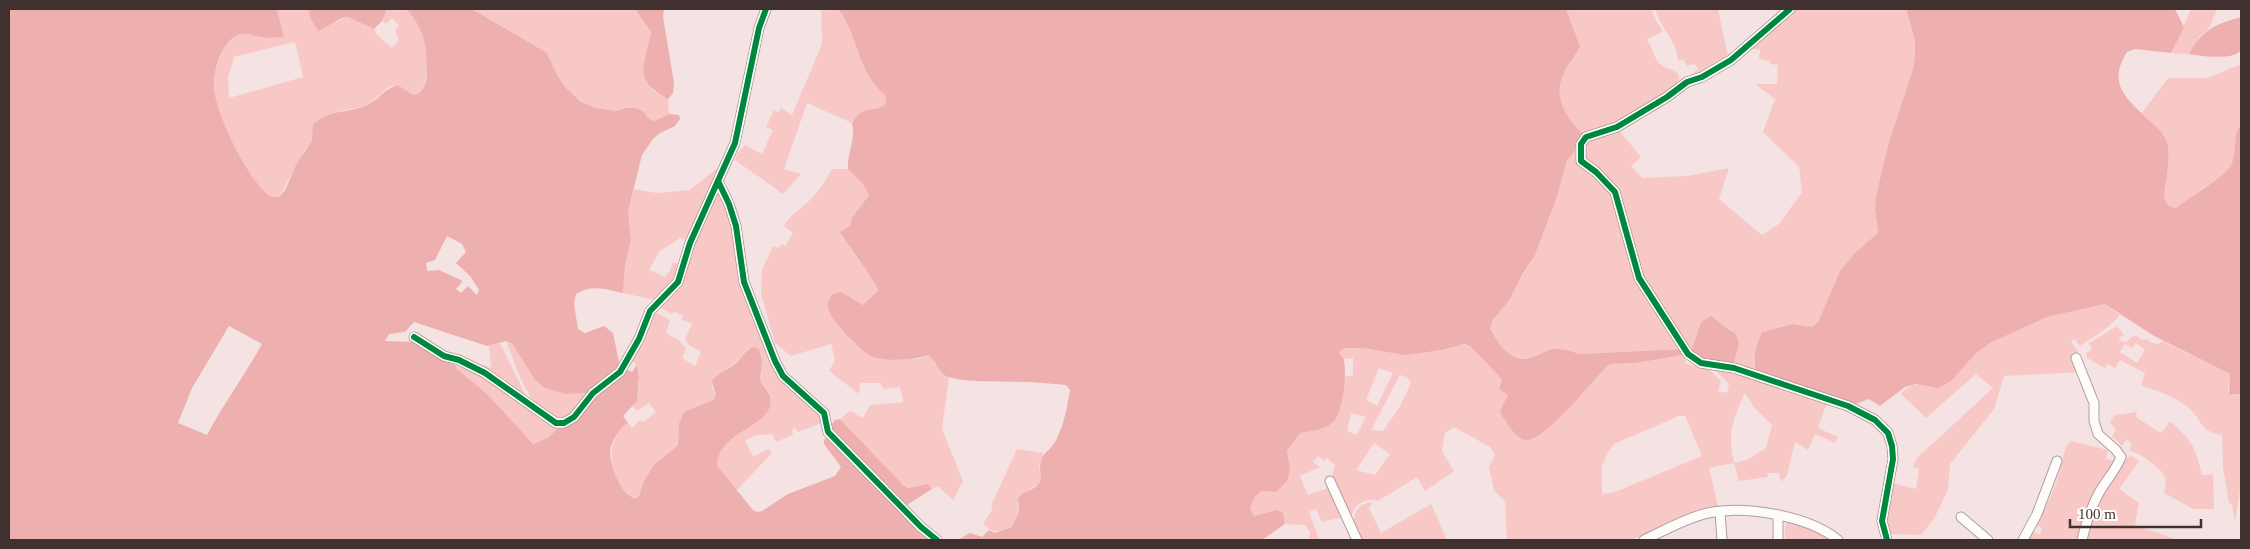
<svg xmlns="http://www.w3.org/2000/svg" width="2250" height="549" viewBox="0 0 2250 549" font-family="'Times New Roman',serif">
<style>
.green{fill:#f8c8c6;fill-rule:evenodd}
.forest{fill:#eeafaf;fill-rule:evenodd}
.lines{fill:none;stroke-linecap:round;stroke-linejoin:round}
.minor-casing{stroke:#ae9f9e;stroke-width:11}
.minor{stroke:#fefbfb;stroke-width:9}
.cycleway-casing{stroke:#fff;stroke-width:9}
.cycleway{stroke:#00873e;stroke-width:6}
</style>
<rect width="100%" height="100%" fill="#f5e3e3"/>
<g class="green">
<path d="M277 9H308L310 17 335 22 348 17 374 29 377 35 392 48 399 40 395 30 399 25 392 18 386 24 382 21 387 9H406C414 17 420 25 424 35 429 48 432 92 413 95L398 85 389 87 366 106 340 111 305 150 279 197C275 197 271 197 268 195 248 180 215 113 214 87 213 72 221 44 236 36 246 31 251 35 261 37 268 39 277 37 284 37ZM295 42 303 77 229 98 228 78 234 57Z"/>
<path d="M472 9H635L651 32 649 45 652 90 668 99 669 114 654 121 648 118 643 111 626 108 617 111 596 108 581 102 566 88 557 75 547 53Z"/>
<path d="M821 9H838C859 35 856 71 885 95L886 103C875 114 863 106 852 123L807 103 784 169 801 174 783 194 735 160 738 152 745 145 762 154 773 130 766 127 774 110 778 112 781 108 792 115 822 44Z"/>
<path d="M1566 9H1652L1654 17 1663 32 1647 39C1651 46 1654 56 1658 62 1666 72 1688 68 1675 87L1621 122 1584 135C1567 119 1552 97 1564 73 1568 63 1576 56 1580 46Z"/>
<path d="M1655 9H1718L1728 57 1696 75 1689 77 1698 69 1695 64 1687 66 1683 59 1678 61C1677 40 1660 28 1655 9Z"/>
<path d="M1794 9H1906L1915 40V53L1913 69 1888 145 1876 196 1875 208 1878 233 1840 271 1818 322 1812 327 1793 324 1762 332C1755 347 1753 357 1756 373L1733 366 1725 329 1716 318 1701 322 1691 352 1640 276 1616 188 1585 162 1583 145 1587 139 1618 129 1641 157 1631 166 1642 178 1688 176 1729 168 1719 199 1762 235 1779 224 1802 192 1799 167 1763 132 1775 99 1755 84H1777L1778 65 1770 64V61L1759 59 1760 50 1748 48Z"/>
<path d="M2191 9H2217L2209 28 2199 37 2189 54 2171 53Z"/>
<path d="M2241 64V125C2231 134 2239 156 2229 168 2218 180 2190 197 2176 208L2171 207 2166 204 2164 197 2165 180 2153 124 2142 113 2168 78H2208Z"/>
<path d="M1573 151H1575L1578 161 1609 187 1630 252 1681 349 1578 354C1570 351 1561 348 1552 349 1544 351 1537 356 1530 358 1512 364 1497 343 1490 328L1493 320 1501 310 1535 255 1557 197 1567 160Z"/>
<path d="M720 166 688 240 680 238 659 252 649 270 665 277 670 270 673 262 680 266 677 277 655 300 623 293 625 265 631 240 628 212 634 189 657 193 690 190Z"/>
<path d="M832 169H848L862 183 869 195 852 218 851 249 880 290 863 305 851 298 891 359H919L928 355C938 361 937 369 949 377L942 429 963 481 953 500 938 486 932 489 928 484 908 488 903 485 840 419 850 411 863 418 870 405 903 402 900 387 884 389 880 383H860L859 394 829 371 835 360 831 344 791 356 775 343 761 294 762 270 773 246 779 248 782 244 785 246 793 233 784 226C789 217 795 213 803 206 815 197 825 183 832 169Z"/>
<path d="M720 193 732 226 774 368 782 380 822 418 821 423 798 432 795 428 792 430 793 435 776 442 772 434 757 435 745 440 753 457 768 449 772 453 737 490C731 484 720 474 717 466 706 436 784 425 769 392 766 387 762 385 760 379L762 361 748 349C737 364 723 370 712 386L716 395 713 400 684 412 679 423 678 445 664 456 643 483 639 496 631 497C608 479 603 441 628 423L632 428 640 420 643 422 656 412 649 403 637 411 633 406C639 398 641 375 637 365L631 361 653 311 670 320 666 333 680 341 686 349 682 358 695 366 701 352 689 345 685 339 692 324 681 319 683 316 674 312 672 314 658 306 673 293 702 222 711 211 715 196Z"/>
<path d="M2105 304 2120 315 2107 328 2080 346 2074 339 2071 342 2079 353 2083 372 2004 376 1994 409 1950 464 1948 490 1934 519 1921 535 1890 534 1886 524 1892 483 1916 489 1919 469 1913 467 1917 458 1993 388 1976 374 1926 418 1901 394C1910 384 1918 382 1931 387L1990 343 2047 317Z"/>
<path d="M2117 326 2124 335 2119 338 2120 341 2126 342 2135 335 2143 340 2146 339 2152 343 2159 344 2162 341 2230 374 2228 392 2232 396 2241 394V485L2235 521 2232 504 2229 503 2223 467 2222 435C2197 430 2205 423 2190 409 2178 397 2156 391 2141 385L2145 373 2120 360 2115 368 2107 364 2105 368 2087 358 2086 353 2092 350 2089 343ZM2136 343 2145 350 2137 363 2120 352 2125 344 2132 348Z"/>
<path d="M506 341 512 343 535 380 566 394 589 393 577 410 560 420C527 410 518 370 506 341Z"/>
<path d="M500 343 527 398 482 366V364L491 368 489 345Z"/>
<path d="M1459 344 1470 346 1503 379 1499 386 1508 394 1505 422 1523 439 1562 415 1610 364 1636 363 1684 355 1686 364 1708 368 1721 381 1718 391 1727 393 1729 384 1714 369 1745 375 1777 388 1827 402 1818 428 1838 437 1835 443 1815 434 1808 450 1795 442 1787 476 1781 482 1779 473H1767L1768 477 1739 481 1734 463 1709 468 1718 506 1704 508 1631 540H1507L1505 502 1494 490 1489 467 1495 455 1490 447 1454 427 1445 433 1442 451 1454 471 1425 491 1417 477 1378 501C1364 497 1355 504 1350 518L1332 477 1335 465 1327 458 1325 461 1318 456 1313 462 1320 467 1300 476 1308 495 1328 488 1332 491 1344 517 1322 522 1316 509 1309 512 1319 539 1309 540 1310 532 1305 525 1285 524 1283 514 1276 510 1254 516 1250 509 1254 498 1261 491 1276 492 1290 469 1287 451 1300 433 1308 431 1341 405 1345 377 1353 375V358L1344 359 1339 351 1344 348H1362L1375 350H1441ZM1379 368 1393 373 1377 406 1366 400ZM1400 375 1407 377 1411 383 1399 408 1383 431 1371 430ZM1745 393 1754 407 1772 425 1766 448 1747 460 1734 463C1727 435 1733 418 1745 393ZM1351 413 1366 417 1357 435 1347 431ZM1679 416H1685L1702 456 1615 492 1602 494V466L1607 454 1614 444ZM1374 443 1390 454 1375 475 1356 470Z"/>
<path d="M456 366 484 376 512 398 558 428C553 436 538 447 529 442L497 405 457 369Z"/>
<path d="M2137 412 2136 417 2161 433 2170 421C2192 441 2195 445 2202 475L2213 474 2214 509H2193L2164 493C2165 489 2167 481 2165 477 2161 467 2138 453 2129 450L2132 445 2127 439 2122 446 2112 436 2116 430 2110 423 2114 415Z"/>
<path d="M2070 441 2108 450 2106 459 2120 462 2111 476 2081 540H2027L2032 532 2040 534 2042 528 2036 525C2045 509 2054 492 2059 474 2063 462 2062 452 2070 441Z"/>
<path d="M1017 449 1043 453 1039 465 1041 480 1039 484 1030 489 1017 503 1019 512 1012 527C999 532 993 535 983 523L993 509 991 506Z"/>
<path d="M2131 456 2139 461 2119 489 2139 503 2135 525 2178 540H2084L2101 495 2127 458Z"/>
<path d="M1369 502 1373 503 1369 508 1381 533 1431 504 1447 540H1358C1354 524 1348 509 1369 502Z"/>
<path d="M1788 522 1809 527 1833 540H1785V526Z"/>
</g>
<g class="forest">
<path d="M9 9H277L284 37C277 37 268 39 261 37 251 36 246 31 236 36 221 44 213 71 214 87 215 113 248 179 268 195 271 197 275 197 279 197L285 190 297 163 312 141 313 125C328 110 347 113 365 106 377 102 383 89 398 85L413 95C422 94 426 84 427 76 427 48 426 30 406 9H472L547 53 557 75 566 88 581 102 596 108 617 111 626 108H635L643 111 648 118 654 121 669 114 679 115 680 119 675 126 660 133 653 139 642 155 628 212 631 240 625 265 623 293C606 289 591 284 576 294L574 304 578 329 585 333 604 326 613 333 619 362 618 369 589 393 566 394 545 388 535 380 512 343 506 341 487 346 414 322 405 332 389 334 385 341 417 342 437 356 456 366 457 369 488 395 533 444 548 438 558 428 572 423 594 396 617 380 628 370 632 372 637 365 639 377 637 401 623 416 628 423C619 429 611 441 610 452 610 465 620 495 635 498L639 496 643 483 654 465 678 445 679 423 684 412 713 400 716 395 712 381C718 372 728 371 735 364 742 358 745 350 754 347L759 349 762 361 760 379C762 386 768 390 770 396 778 427 716 430 717 466L753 510 757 512 762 511 788 494 835 476 841 467 824 444V440L828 436 931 540H9ZM447 236 462 244 466 252 456 263 470 276 479 290 477 295 468 286 461 293 456 289 463 281 439 270 427 271 426 263 435 260ZM229 326 262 344C245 375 224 403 207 435L178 423 192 388Z"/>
<path d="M308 9H387L382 21 374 29 348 17 342 18 318 31 310 17Z"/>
<path d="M635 9H664L663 17 674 83 673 93 668 99C632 79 645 66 651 32Z"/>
<path d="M838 9H1566L1580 46C1576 56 1568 63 1564 73 1552 97 1567 119 1584 135L1577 144 1575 151 1567 160 1557 197 1535 255 1522 275 1510 299 1493 320 1490 328C1497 343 1512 364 1530 358 1538 356 1544 351 1552 349 1562 348 1570 351 1579 354L1681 349 1684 355 1636 363 1610 364C1594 378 1549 437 1528 440 1518 442 1503 419 1500 411L1508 395 1499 389 1502 379 1470 346 1464 344 1441 350 1406 355 1362 348H1344L1339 352C1341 356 1344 357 1344 361 1347 375 1343 412 1333 422 1325 430 1311 431 1300 433L1287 451 1290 469 1287 481 1276 492 1261 491 1254 498 1250 509 1254 516 1276 510 1283 513 1285 524 1262 540H958L970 533 982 537 989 530 995 533 1012 527 1019 512 1018 498C1025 490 1037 490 1041 480 1037 447 1048 459 1058 436 1065 421 1067 406 1070 390L1066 385C1052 384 1037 382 1023 382 1004 381 966 383 949 377 937 373 938 361 928 355 916 360 884 362 871 356 861 351 834 323 829 311 826 305 829 299 833 294L841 292 863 305 879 290C867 270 853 252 840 232L850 226 852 218 869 195 862 183 848 169C847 153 856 139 852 123 865 102 875 115 886 103L885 95C856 71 859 35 838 9Z"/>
<path d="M1906 9H2175L2184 27 2171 53 2135 49 2127 52C2106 85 2128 100 2151 122 2157 128 2163 132 2166 140 2172 152 2165 183 2164 197 2166 204 2168 207 2176 208 2190 197 2219 180 2229 168 2239 156 2231 134 2241 125V394L2229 395 2230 374 2154 336 2105 304 2047 317 1990 343 1975 354 1951 381 1938 388 1916 384 1905 387 1880 406 1869 399 1856 404 1756 373C1753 357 1755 347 1762 332L1793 324 1812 327 1818 322 1840 271 1854 254 1878 233 1875 208 1876 196 1888 145 1913 69 1915 54V40Z"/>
<path d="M2241 17C2241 26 2244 40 2241 49 2237 61 2199 56 2189 54 2202 29 2214 25 2241 17Z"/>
<path d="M1711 316C1719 320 1723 328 1735 333L1739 343 1733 366 1702 360 1691 352 1701 322Z"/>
<path d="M840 419 903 485 908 488 928 484 932 489 904 507 829 428 835 420Z"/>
</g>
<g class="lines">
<g class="minor-casing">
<g id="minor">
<path d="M1790 9 1731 60 1702 77 1687 82 1667 97 1617 127 1586 137 1581 144V161L1596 172 1615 192 1639 278 1688 354 1701 363 1734 368 1848 406 1875 420 1888 433 1892 446 1893 459 1882 521 1887 540"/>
<path d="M719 183 729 204 736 226 744 282 775 361 783 376 824 413 828 432 921 527 937 540"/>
<path d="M414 337 444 356 459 360 485 373 556 423H564L574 417 593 393 620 372 639 339 650 311 678 282 690 243 735 143 759 28 766 9"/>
<path d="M2076 358 2094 403V421L2098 434 2116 450 2121 457C2116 470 2107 479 2100 491 2091 507 2086 523 2082 540"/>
<path d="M1330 481 1357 540"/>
<path d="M1720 512 1722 540"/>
<path d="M1961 517 1988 540"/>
<path d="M1644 540C1663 531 1688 517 1708 513 1745 505 1809 516 1838 540"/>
<path d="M1778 540V516"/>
<path d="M2023 540 2037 514 2057 461"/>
</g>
</g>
<use href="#minor" class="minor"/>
<g class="cycleway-casing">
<g id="cycleway">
<path d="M1790 9 1731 60 1702 77 1687 82 1667 97 1617 127 1586 137 1581 144V161L1596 172 1615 192 1639 278 1688 354 1701 363 1734 368 1848 406 1875 420 1888 433 1892 446 1893 459 1882 521 1887 540"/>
<path d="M719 183 729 204 736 226 744 282 775 361 783 376 824 413 828 432 921 527 937 540"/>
<path d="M414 337 444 356 459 360 485 373 556 423H564L574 417 593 393 620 372 639 339 650 311 678 282 690 243 735 143 759 28 766 9"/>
</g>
</g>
<use href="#cycleway" class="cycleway"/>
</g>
<rect width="2250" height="549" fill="none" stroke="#403130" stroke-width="20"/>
<path d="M2070 519v8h131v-8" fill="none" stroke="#403130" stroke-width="2.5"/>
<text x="2078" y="519" font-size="15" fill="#403130" stroke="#ffffff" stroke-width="4" paint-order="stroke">100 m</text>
</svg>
